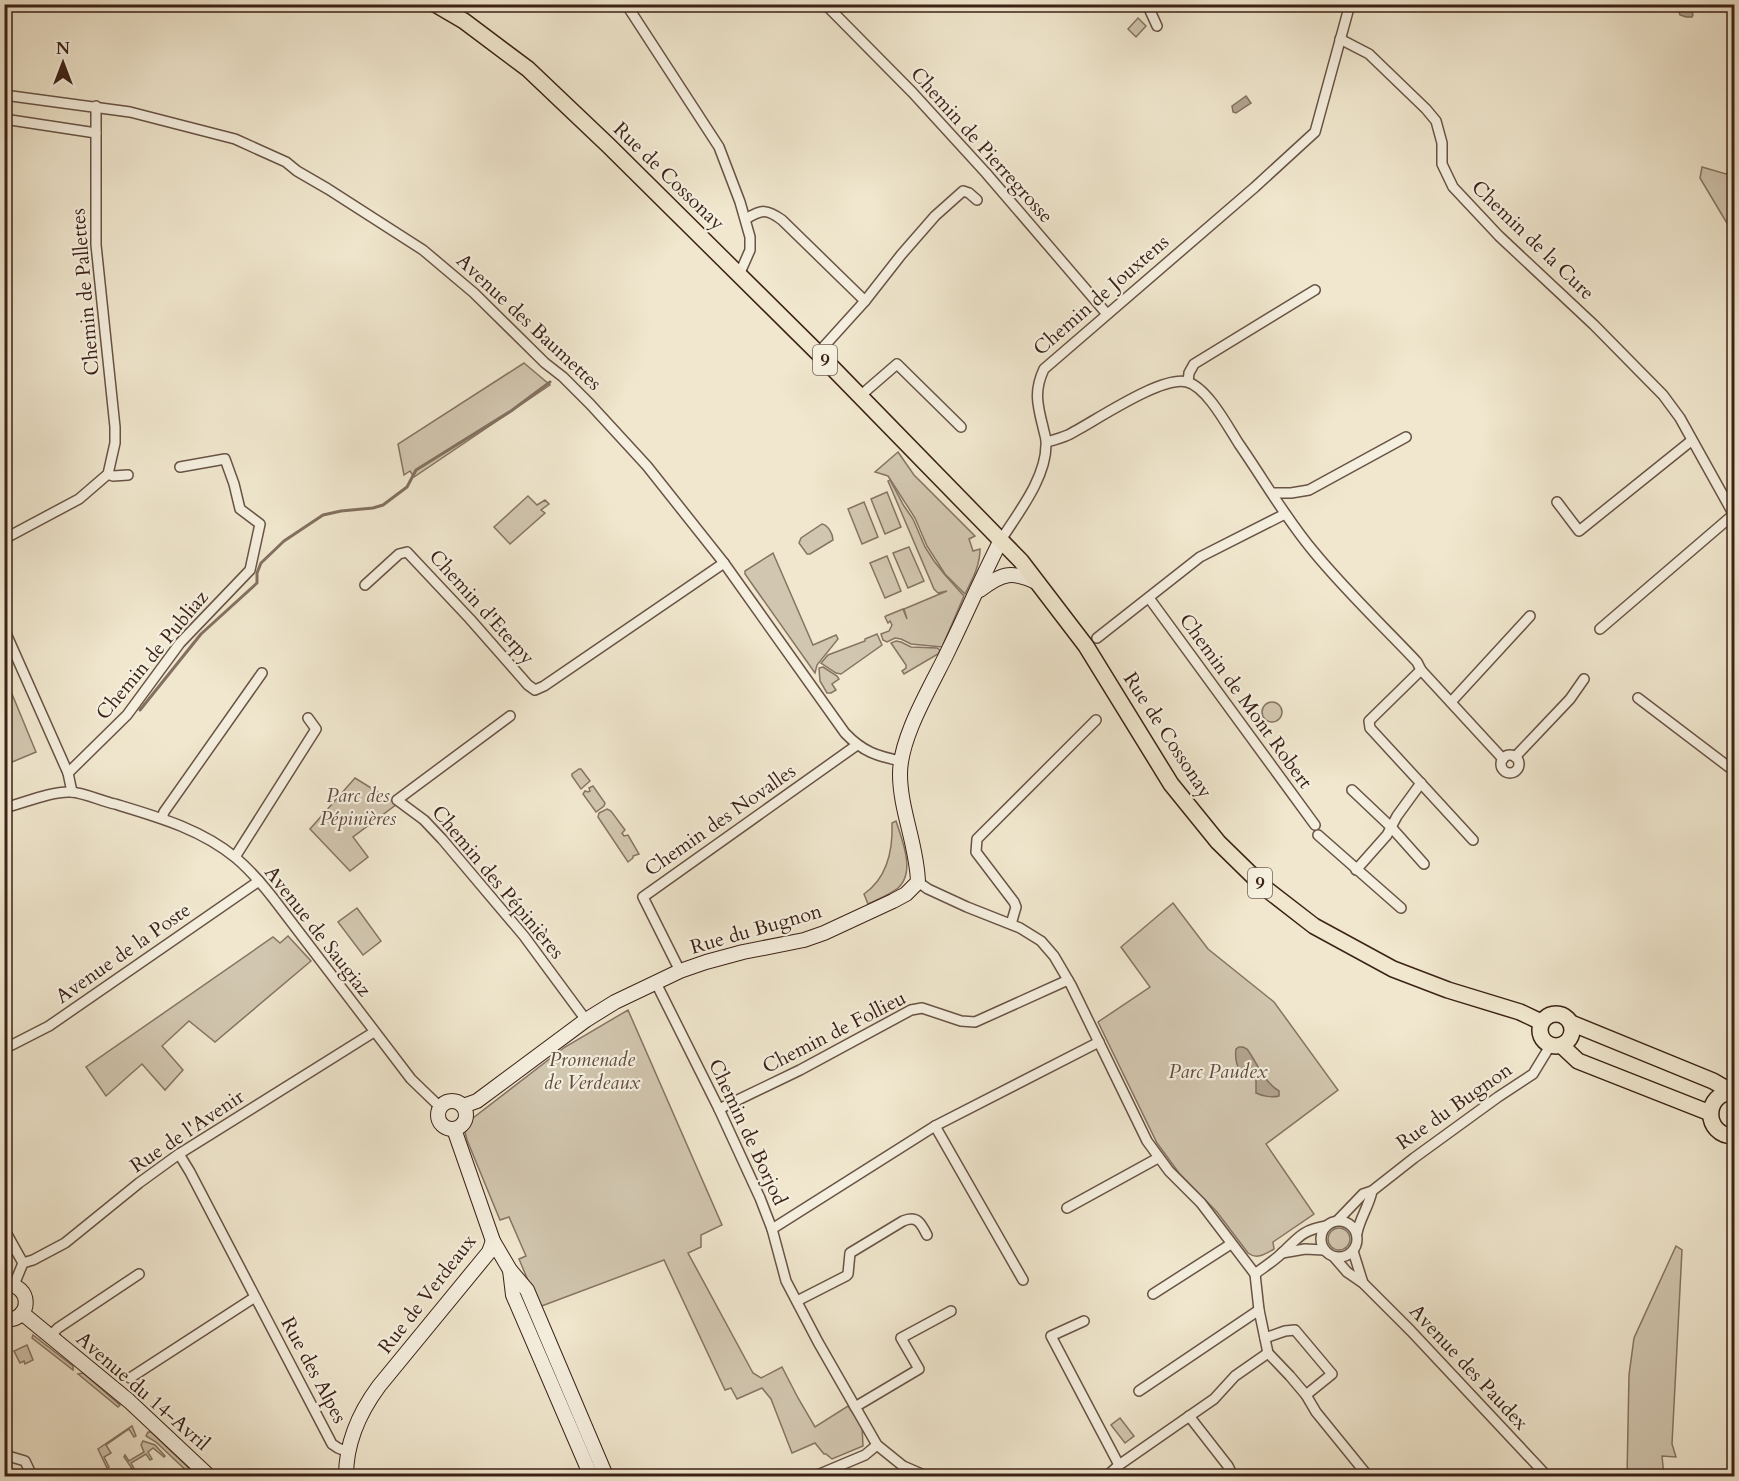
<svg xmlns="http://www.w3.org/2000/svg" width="1739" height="1481" viewBox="0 0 1739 1481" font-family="Cardo,serif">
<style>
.green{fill:#d1c6af;stroke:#867463;stroke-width:1.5}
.water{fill:#b2a490;stroke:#827060;stroke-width:1.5}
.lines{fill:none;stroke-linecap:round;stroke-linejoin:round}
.stream{stroke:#827060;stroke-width:3}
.street-casing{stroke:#685345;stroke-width:12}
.secondary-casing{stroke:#3b2217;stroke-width:16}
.primary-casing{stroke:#3b2217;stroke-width:18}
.street{stroke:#f5efdf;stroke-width:9}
.secondary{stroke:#f5efdf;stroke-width:14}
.primary{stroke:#f0e7ce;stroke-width:15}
.labels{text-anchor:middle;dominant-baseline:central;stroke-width:4.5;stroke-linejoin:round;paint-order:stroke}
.shield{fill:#f5efdf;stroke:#736053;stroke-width:1.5}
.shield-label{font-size:18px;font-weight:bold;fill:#3b2217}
.street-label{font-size:20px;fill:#3b2217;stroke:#f5efdf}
.park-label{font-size:20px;font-style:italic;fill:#604b3d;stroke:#f5efdf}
</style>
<rect width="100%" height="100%" fill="#f0e7ce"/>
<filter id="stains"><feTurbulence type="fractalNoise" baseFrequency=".00333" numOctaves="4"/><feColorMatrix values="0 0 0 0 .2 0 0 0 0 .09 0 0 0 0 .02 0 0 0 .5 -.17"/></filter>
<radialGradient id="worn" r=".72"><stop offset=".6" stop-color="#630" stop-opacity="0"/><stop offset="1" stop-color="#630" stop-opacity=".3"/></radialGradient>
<g class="green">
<path d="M1138 18 1146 26 1136 37 1128 29Z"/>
<path d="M1702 167 1726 174 1734 167V235L1700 178Z"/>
<path d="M524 363 550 385 414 477 410 471 404 475 398 444Z"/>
<path d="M898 452 914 475 975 536 969 539 973 551 980 549C980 566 972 580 965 594L945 574 927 546 915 518 888 476 875 472Z"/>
<path d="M890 480 904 506 913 519 925 547 934 561 945 575 964 596 942 647 911 644 901 639 895 638 887 642 883 640 881 634 889 631 892 625 890 621 888 623 885 617 886 616 903 609 907 619 904 609 947 591 938 593 934 589 888 481Z"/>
<path d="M887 492 901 527 885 534 871 499Z"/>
<path d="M528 496 537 505 545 500 549 504 541 510 545 513 510 544 494 527Z"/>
<path d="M864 502 878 537 862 544 848 509Z"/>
<path d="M822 524C828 525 833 534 833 540L810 554H807L799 543 801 538Z"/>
<path d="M909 547 924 581 908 588 893 553Z"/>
<path d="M773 553 813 645 836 635 838 639 817 665 815 673 745 574V571Z"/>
<path d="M887 556 901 591 885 598 870 563Z"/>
<path d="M877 634 882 645 841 674 836 673 821 663 828 655 865 641V639Z"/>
<path d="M896 641 901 642 911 647 937 648 940 650 938 654 904 674 902 671 906 668V665L891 643Z"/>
<path d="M823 667 837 676 839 679 832 684 836 690 831 693H827L820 681 819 668Z"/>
<path d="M5 677 36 752 5 765H4Z"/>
<circle cx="1272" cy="712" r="10"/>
<path d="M579 769H581L590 781 581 789 572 776V774Z"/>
<path d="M355 778 397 804 353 837 368 857 350 871 310 829Z"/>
<path d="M593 786 605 803 604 806 596 812 583 794 585 791 588 792 590 791 589 788Z"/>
<path d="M607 809 611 811 625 830 622 833 624 836 628 835 639 854 633 856V858L628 862 598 817 599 813Z"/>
<path d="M896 821C902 840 916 872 898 888 889 895 878 899 868 904L864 894C887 878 893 850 892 823Z"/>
<path d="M1173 903 1208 949 1274 1002 1338 1090 1266 1144 1314 1214 1273 1242 1274 1249C1265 1254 1257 1260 1248 1253L1217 1212 1179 1173 1157 1143 1098 1022 1150 987 1121 947Z"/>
<path d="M357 908 381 941 363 955 338 922Z"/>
<path d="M288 936 311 961 215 1042 189 1021 162 1046 183 1070 165 1090 142 1064 106 1096 86 1067 273 937 280 943Z"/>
<path d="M628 1010 722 1225 701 1235V1247L688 1253 753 1373 761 1378 782 1367 798 1398 815 1427 848 1406 862 1426 863 1446 832 1459 826 1454H824L815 1443 792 1453 771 1399 762 1388 737 1399 731 1388 725 1390 664 1260 539 1307 519 1259 526 1256 509 1217 500 1220 467 1140 465 1132 473 1118 565 1047Z"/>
<circle cx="1339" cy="1239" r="11"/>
<path d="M1676 1246 1682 1250 1672 1444 1676 1457 1662 1456 1664 1476H1627L1629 1375 1634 1338Z"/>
<path d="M33 1335 73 1366V1370L32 1338Z"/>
<path d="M27 1345 33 1360 25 1364 24 1361 20 1363 14 1351Z"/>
<path d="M83 1373 120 1405 118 1407 78 1374Z"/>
<path d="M1120 1418 1134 1436 1125 1443 1111 1425Z"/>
<path d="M132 1426 136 1436 134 1437 129 1429 106 1445 111 1453 104 1457 109 1467 107 1468 98 1449Z"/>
<path d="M148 1432H151L197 1476H192L156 1442 146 1436Z"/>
<path d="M143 1441 155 1445 165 1456 164 1457 153 1448 148 1452 152 1459 150 1460 146 1454 131 1463 135 1470H133L124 1457 125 1455 129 1461 144 1452 141 1445Z"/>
</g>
<g class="water">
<path d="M1679 5 1690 6 1693 15 1692 17H1686L1680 15 1678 9Z"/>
<path d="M1246 96 1251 103 1236 113 1233 112 1232 106Z"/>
<path d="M1239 1047H1243L1247 1049C1258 1064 1263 1081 1279 1091V1096C1272 1098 1262 1096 1256 1093V1080L1253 1075 1240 1071C1236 1064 1235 1056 1236 1049Z"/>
</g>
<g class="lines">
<path class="stream" d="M140 710 201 634 257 583V573L261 563 284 541 323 515 341 511 373 508 383 505 407 487 416 470 511 411 550 382"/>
<g class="street-casing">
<g id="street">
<path d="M626 4 719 147 740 202 750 237V250L739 275"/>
<path d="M825 4 912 92 986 173 1107 314"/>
<path d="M1147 4 1157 26"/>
<path d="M1340 39 1369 54 1426 109 1436 121 1442 143V164L1453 187 1499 236 1594 325 1663 395 1680 418 1734 515"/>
<path d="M4 95 130 112 235 139 286 162 297 171 328 189 423 250 474 293 545 363 563 377 590 404 647 466 724 563 845 733C863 752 877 756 901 761"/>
<path d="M4 119 96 133"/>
<path d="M746 219C762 209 767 209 782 220L865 301"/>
<path d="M818 353 865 301 901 255 935 216 963 191 969 193 977 200"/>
<path d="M1188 382 1189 373 1194 364 1315 290"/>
<path d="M860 396 897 364 961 427"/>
<path d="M1047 442C1054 440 1061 438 1068 435 1094 422 1161 375 1187 382 1207 387 1228 427 1239 444 1264 480 1286 519 1314 552 1346 591 1383 626 1417 662L1421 670 1503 759"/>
<path d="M108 474 113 476 128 475"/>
<path d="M1273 493H1291L1309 490 1406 437"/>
<path d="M1557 502 1579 531 1691 441"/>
<path d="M4 539 79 499 108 474 115 443V427L96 245V106"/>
<path d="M1001 540C1018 513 1046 478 1046 445 1047 439 1044 433 1043 427 1037 404 1034 390 1044 369L1255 187 1315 132 1350 4"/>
<path d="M365 585 399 554 407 552 470 619 528 685 535 690 544 686 724 563"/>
<path d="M1149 598 1315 825"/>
<path d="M4 629 68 773 72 792"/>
<path d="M1600 629 1734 514"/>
<path d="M1097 638 1200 557 1285 514"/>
<path d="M1421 670 1369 721 1370 728 1473 840"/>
<path d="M1638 698 1734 771"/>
<path d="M1451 702 1530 616"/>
<path d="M510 716 397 800 424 820 442 839 524 936 586 1020"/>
<circle cx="1510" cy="764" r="9"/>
<path d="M1515 757 1570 699 1584 679"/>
<path d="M68 773 127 715 180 643 250 570 260 524 240 509 234 484 225 459 180 467"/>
<path d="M1352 790 1391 827 1424 864"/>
<path d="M4 808C24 803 51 791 71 792 85 793 101 801 115 804 158 817 201 829 236 858 250 870 262 884 273 898L411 1079 440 1107"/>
<path d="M162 818 164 812 262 673"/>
<path d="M1318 835 1401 908"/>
<path d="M235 857 316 729 308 718"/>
<path d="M1356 870 1387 835 1397 816 1421 783"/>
<path d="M918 882 928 889 967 907 1020 928 1041 941 1054 956 1071 985 1147 1141 1169 1171 1201 1203 1255 1274"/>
<path d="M1011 924 1016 907 1014 902 976 852 977 839 1096 720"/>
<path d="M680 971 643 897 857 745"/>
<path d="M656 983 719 1109 760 1198 772 1229 786 1281 818 1342 877 1445 903 1466 926 1476"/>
<path d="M4 1049 49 1026 259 881"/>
<path d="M719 1109 800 1070 911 1010 922 1008 961 1021 975 1022 1068 980"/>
<path d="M935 1126 1023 1280"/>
<path d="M179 1154 190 1172 332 1444 338 1448 348 1452"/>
<path d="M1067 1208 1158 1158"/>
<path d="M1338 1220 1363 1194 1372 1191 1414 1158 1498 1097 1533 1074 1550 1046"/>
<circle cx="1339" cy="1239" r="18"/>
<path d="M4 1229 23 1263 14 1285"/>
<path d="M772 1229 935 1126 1099 1042"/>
<path d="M1357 1233C1360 1218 1369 1206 1372 1191"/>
<path d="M1353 1251 1363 1283"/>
<path d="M1282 1253 1305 1249 1324 1250"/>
<path d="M1334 1257 1347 1272 1363 1283 1411 1331 1547 1476"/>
<path d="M23 1263 33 1260 65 1243 139 1183 179 1154 374 1032"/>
<path d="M1255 1274 1259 1310 1268 1353 1290 1376 1306 1395 1316 1412 1368 1476"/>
<path d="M1255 1274C1264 1267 1274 1261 1282 1253 1298 1238 1302 1230 1326 1226"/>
<path d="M1153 1294 1231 1244"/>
<path d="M797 1301 846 1276 848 1274 850 1253 903 1221C917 1215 921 1223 927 1235"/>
<path d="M1084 1321 1051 1336 1119 1465"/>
<path d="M50 1336 58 1328 139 1274"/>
<path d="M1265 1338 1285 1331 1295 1330 1332 1374 1306 1395"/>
<path d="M130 1378 255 1297"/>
<path d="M1139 1391 1259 1310"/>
<path d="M855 1407 919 1369 901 1338 951 1311"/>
<path d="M1189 1416 1228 1466 1230 1470V1476"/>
<path d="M4 1450 8 1456 25 1461 32 1476"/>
<path d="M815 1476 865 1455 877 1445"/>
<path d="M1107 1476 1119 1465 1214 1399 1235 1376 1268 1353"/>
</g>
</g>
<g class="secondary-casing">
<g id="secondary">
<path d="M980 590C1003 572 1013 571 1038 583"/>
<circle cx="452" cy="1115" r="14"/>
<path d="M463 1106 477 1101 586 1020 615 1002 680 971 706 962 743 952 804 940 824 933 893 901 906 894 918 882C917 845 900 810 900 774 900 735 934 682 950 647 967 612 983 575 1001 540"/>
<path d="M454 1129 493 1241 510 1270 527 1290 606 1476"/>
<path d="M510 1270 513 1295 591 1476"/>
<path d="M4 1284C33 1284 33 1321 4 1320"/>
<path d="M22 1313 129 1401 209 1476"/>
<path d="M346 1476C346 1443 359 1413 379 1386L489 1252 493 1241"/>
</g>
</g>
<g class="primary-casing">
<g id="primary">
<path d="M435 4 464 21 528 69 609 146 818 353 1021 561 1086 646 1171 784 1218 842 1265 888 1314 926 1393 969 1448 990 1520 1012 1541 1022"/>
<circle cx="1556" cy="1030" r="16"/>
<path d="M1571 1023 1713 1081 1732 1092"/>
<path d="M1562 1046 1578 1061 1710 1113"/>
<path d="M1734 1092C1703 1092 1703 1136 1734 1136"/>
</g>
</g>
<use href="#street" class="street"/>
<use href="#secondary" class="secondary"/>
<use href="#primary" class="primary"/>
</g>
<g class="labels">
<g class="shield">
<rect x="813" y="345" width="24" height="30" rx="4.5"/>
<rect x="1248" y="868" width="24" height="30" rx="4.5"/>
</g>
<g class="shield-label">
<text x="825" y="360">9</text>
<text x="1260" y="883">9</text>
</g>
<g class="street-label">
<text transform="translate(982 145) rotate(48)">Chemin de Pierregrosse</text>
<text transform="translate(669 176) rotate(44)">Rue de Cossonay</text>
<text transform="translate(1533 240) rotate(44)">Chemin de la Cure</text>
<text transform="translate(85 292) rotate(-95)">Chemin de Pallettes</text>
<text transform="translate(1101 295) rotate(-41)">Chemin de Jouxtens</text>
<text transform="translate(529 322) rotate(43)">Avenue des Baumettes</text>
<text transform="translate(482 607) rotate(48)">Chemin d'Eterpy</text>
<text transform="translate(152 655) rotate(-50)">Chemin de Publiaz</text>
<text transform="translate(1246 701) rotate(54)">Chemin de Mont Robert</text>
<text transform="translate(1168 735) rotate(57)">Rue de Cossonay</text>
<text transform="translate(720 820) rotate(-35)">Chemin des Novalles</text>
<text transform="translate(498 882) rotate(50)">Chemin des Pépinières</text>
<text transform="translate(756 929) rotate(-16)">Rue du Bugnon</text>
<text transform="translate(318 931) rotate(52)">Avenue de Saugiaz</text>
<text transform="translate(123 953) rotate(-35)">Avenue de la Poste</text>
<text transform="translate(834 1032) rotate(-27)">Chemin de Follieu</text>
<text transform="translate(1454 1106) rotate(-35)">Rue du Bugnon</text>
<text transform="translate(187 1131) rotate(-34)">Rue de l'Avenir</text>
<text transform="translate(748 1132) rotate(65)">Chemin de Borjod</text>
<text transform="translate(427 1294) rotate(-52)">Rue de Verdeaux</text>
<text transform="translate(1469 1367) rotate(47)">Avenue des Paudex</text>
<text transform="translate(314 1370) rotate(62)">Rue des Alpes</text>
<text transform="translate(143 1391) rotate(41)">Avenue du 14-Avril</text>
</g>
<g class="park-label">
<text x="358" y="795">Parc des<tspan x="358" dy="23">Pépinières</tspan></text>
<text x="592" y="1059">Promenade<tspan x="592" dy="23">de Verdeaux</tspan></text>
<text x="1218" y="1071">Parc Paudex</text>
</g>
</g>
<rect width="1739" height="1481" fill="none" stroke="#f0e7ce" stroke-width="24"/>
<rect x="6" y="6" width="1727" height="1469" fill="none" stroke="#3b2217" stroke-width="3"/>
<rect x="12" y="12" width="1715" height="1457" fill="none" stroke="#3b2217" stroke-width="1.5"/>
<g transform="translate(63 63)" stroke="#f5efdf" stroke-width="4.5" paint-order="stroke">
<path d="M0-4.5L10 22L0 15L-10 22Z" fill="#3b2217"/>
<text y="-9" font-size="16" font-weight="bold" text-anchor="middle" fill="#3b2217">N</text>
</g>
<rect width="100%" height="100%" filter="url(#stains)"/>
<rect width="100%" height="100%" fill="url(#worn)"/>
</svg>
